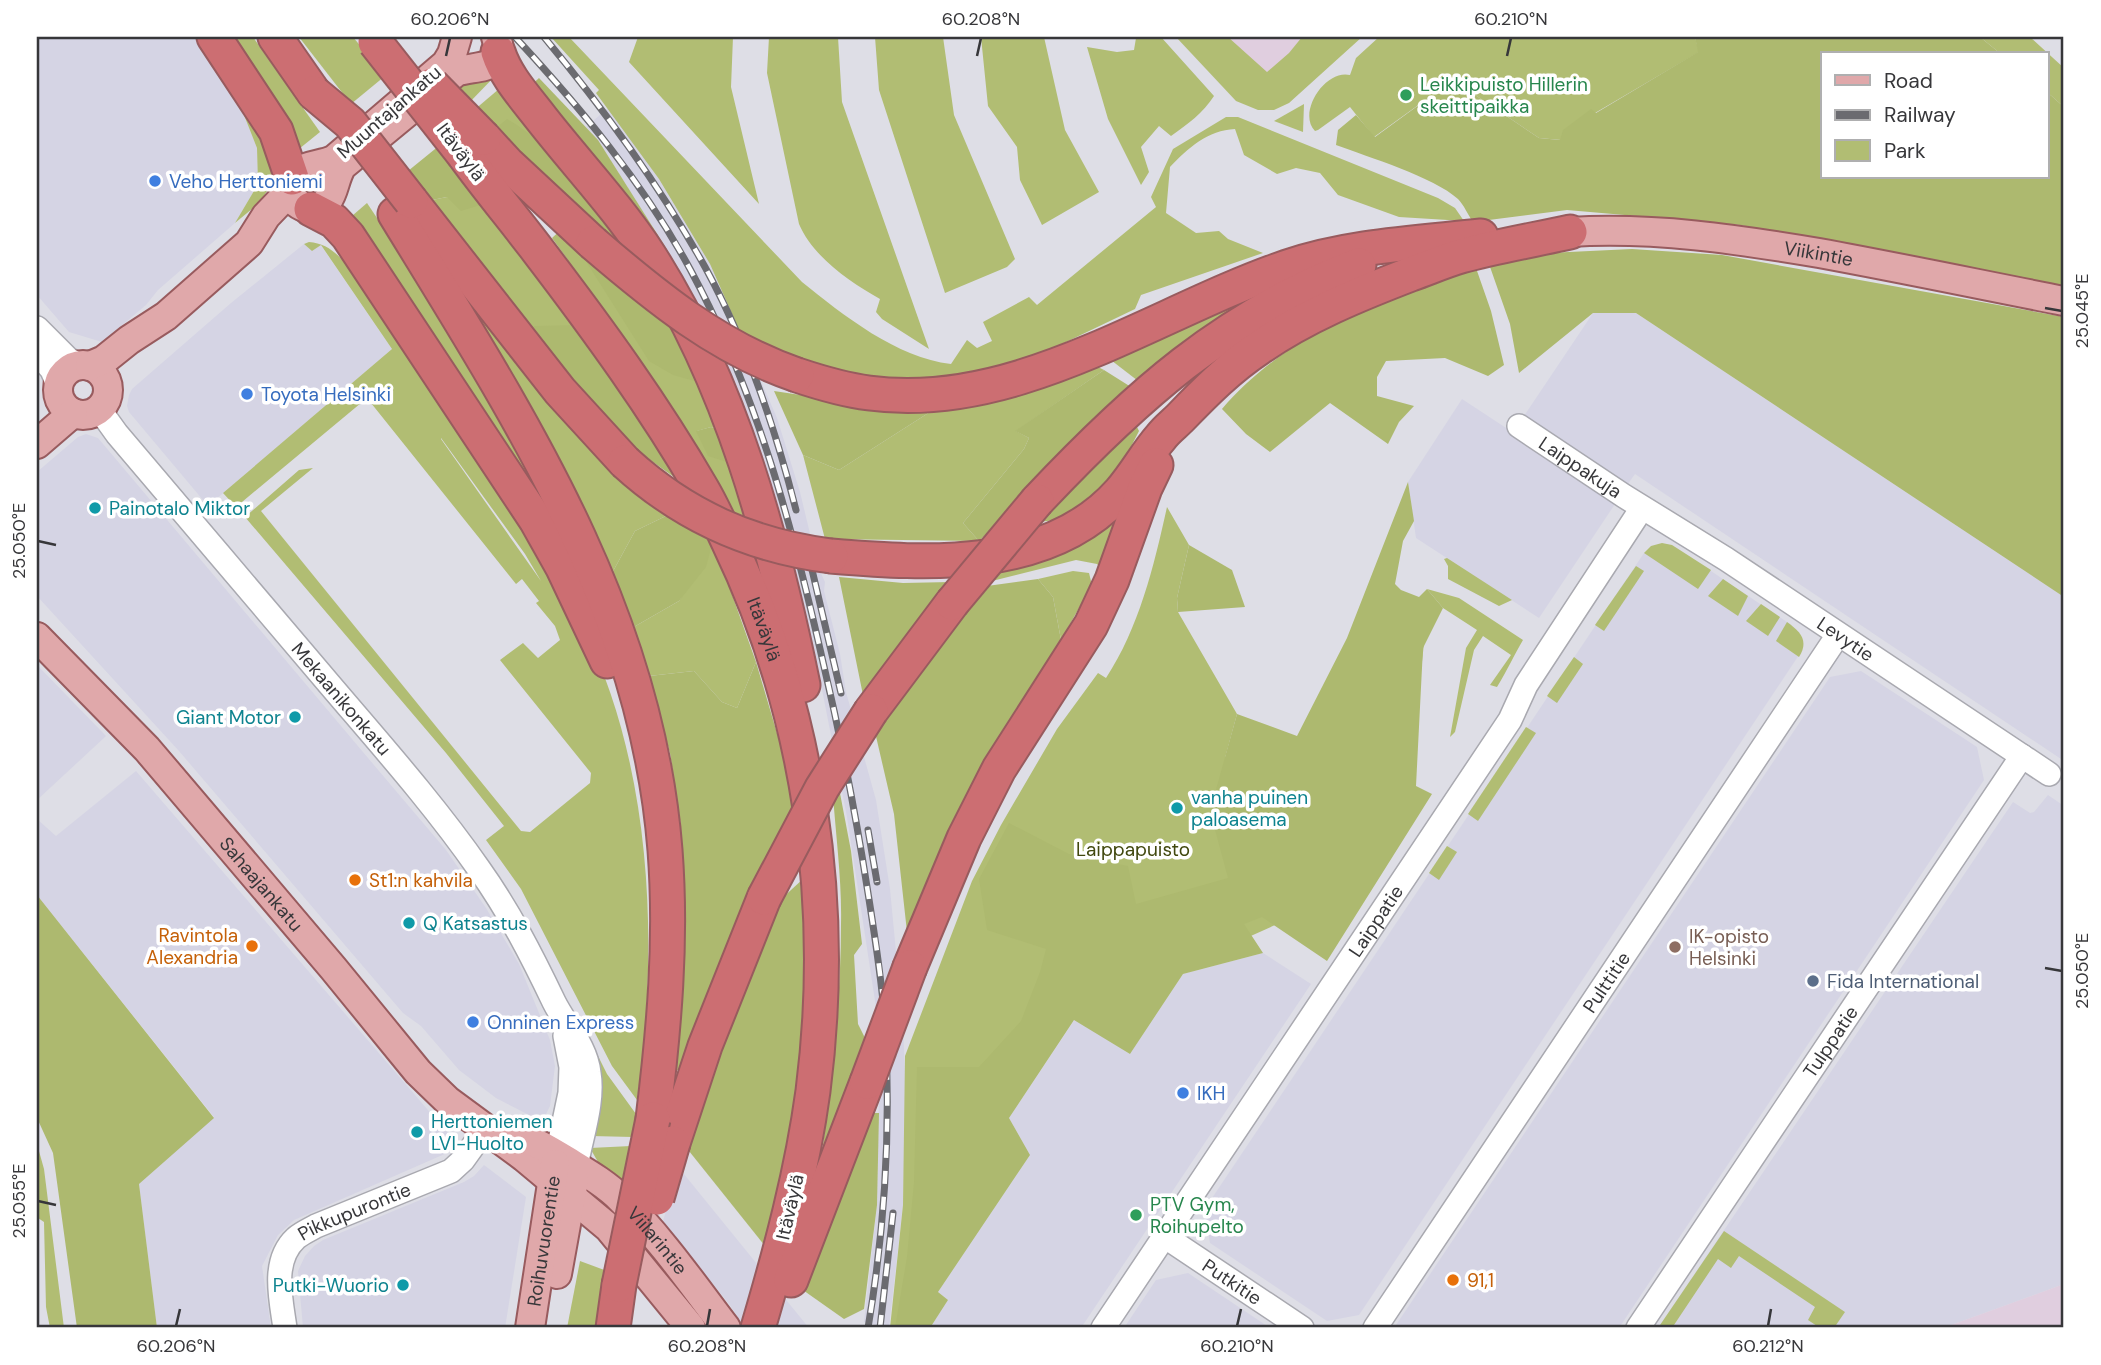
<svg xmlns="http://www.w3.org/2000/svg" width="2101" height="1365" viewBox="0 0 2101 1365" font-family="'DM Sans',sans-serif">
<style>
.built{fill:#d5d4e4}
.education{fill:#e0cedf}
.green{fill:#b1bd73;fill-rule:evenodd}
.forest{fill:#adb96f}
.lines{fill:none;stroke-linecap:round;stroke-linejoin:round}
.minor-casing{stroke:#a9a9b0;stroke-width:26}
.major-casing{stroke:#985b5e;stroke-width:32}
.highway-casing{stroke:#985b5e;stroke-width:37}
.minor{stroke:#fff;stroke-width:23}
.major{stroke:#e0a8aa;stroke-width:28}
.highway{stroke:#cc6e72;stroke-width:33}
.rail-casing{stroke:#6b6b70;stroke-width:7}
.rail{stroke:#fff;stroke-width:4.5;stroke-dasharray:13;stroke-linecap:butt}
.highway-bridge-casing{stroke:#985b5e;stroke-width:37;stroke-linecap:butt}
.highway-bridge{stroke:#cc6e72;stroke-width:33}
.ticks{fill:none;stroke:#37373a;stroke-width:2.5}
.leisure-dot{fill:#2e9e5b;stroke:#fff;stroke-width:2.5}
.shop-dot{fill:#3f7fe0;stroke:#fff;stroke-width:2.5}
.culture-dot{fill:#0f9aa8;stroke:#fff;stroke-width:2.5}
.food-dot{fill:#e8710a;stroke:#fff;stroke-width:2.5}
.education-dot{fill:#8d6e63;stroke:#fff;stroke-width:2.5}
.service-dot{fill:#5c6f8a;stroke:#fff;stroke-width:2.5}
.labels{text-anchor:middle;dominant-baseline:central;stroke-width:7;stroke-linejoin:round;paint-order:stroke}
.leisure-label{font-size:19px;fill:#27864d;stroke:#fff;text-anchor:start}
.street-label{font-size:19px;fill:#37373a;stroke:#fff}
.shop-label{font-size:19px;fill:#366cbe;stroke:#fff;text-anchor:start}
.culture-label{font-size:19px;fill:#0d838f;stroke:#fff;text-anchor:start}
.park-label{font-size:19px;fill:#41480f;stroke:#fff}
.food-label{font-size:19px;fill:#c56008;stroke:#fff;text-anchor:start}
.education-label{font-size:19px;fill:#785e54;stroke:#fff;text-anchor:start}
.service-label{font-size:19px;fill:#4e5e75;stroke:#fff;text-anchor:start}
.neatline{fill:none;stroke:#37373a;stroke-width:2.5}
.ticks-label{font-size:18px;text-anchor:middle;fill:#37373a}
</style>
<rect width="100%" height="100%" fill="#dedee6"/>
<g class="built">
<path d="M37 37H198L242 110 257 148 258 184 235 223 158 290 146 305 102 342 69 332 37 295Z"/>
<path d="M608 108 659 179 710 264 777 418 800 492 818 567 825 582 824 591 840 654 846 692 876 800 890 889 903 1025 906 1098 903 1205 889 1328 864 1322 877 1205 879 1087 877 1014 847 817 817 664 784 529 748 416 696 301 666 248 598 140 586 127Z"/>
<path d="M304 244 312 250 320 244 392 349 208 506 129 412 127 406 129 395 132 389 231 303Z"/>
<path d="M1593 313H1636L2064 597V761L1635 474 1625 488 1522 419Z"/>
<path d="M1462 399 1617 501 1539 618 1416 538 1408 482Z"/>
<path d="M86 434 98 438 379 771 446 850 486 908 519 964 550 1040 555 1066 550 1106 546 1114 529 1115 496 1098 459 1070 421 1026 403 1013 179 751 37 596V472L78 437Z"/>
<path d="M1675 547 1790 624 1799 655 1359 1315 1327 1321 1210 1243 1204 1210 1644 553Z"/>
<path d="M37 665 106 736 37 800Z"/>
<path d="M1861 671 1977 747 1984 780 1619 1328H1394L1830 677Z"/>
<path d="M136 771 452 1138V1148L447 1153 294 1220 278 1235 262 1266 271 1328H157L139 1184 214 1117 37 895V819L56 836Z"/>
<path d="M2048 795 2064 806V1284L1943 1328H1658L2013 802 2030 813 2034 812Z"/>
<path d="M1263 953 1311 984 1081 1328H930L948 1300 938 1292 1030 1155 1009 1118 1075 1019 1130 1054 1183 974Z"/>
<path d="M484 1165 526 1197 505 1328H303L298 1271 305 1256 314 1246 323 1240 464 1182 474 1176Z"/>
<path d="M679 1168 809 1328H745L729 1304 663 1221Z"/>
<path d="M1188 1273 1270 1328H1124L1156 1280Z"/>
</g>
<g class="education">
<path d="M1209 37H1331L1265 94Z"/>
<path d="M2064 1284V1328H1943Z"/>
</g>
<g class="green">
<path d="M198 37H202L247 108 275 168C269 197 257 205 235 223L258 184 257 148 242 110Z"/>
<path d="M222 37H253L320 132 294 153Z"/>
<path d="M299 37H353L385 76 351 104Z"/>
<path d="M551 37H569L802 282C843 315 897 358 951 364L967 340 977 348 992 341 983 322 1029 297 1037 305 1156 207 1151 197 1173 149 1226 117H1238L1438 198 1455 208 1464 221 1399 217 1338 195 1320 173 1296 168 1277 174 1244 155 1235 129C1208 130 1188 148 1170 167L1166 213 1196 233 1219 231 1228 239 1263 253 1141 295 1135 309 987 380 872 388 744 341 710 264 659 179 596 93 599 90Z"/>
<path d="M638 37H733L731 87 759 204 629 62Z"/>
<path d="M769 37H838L842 102 929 349 882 319 876 312 880 299C850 282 813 257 799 224L767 73Z"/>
<path d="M875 37H943L954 115 1015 259 1007 267 945 293 879 90Z"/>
<path d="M981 37H1044L1065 130 1099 192 1042 225 1020 180 1017 147 988 106Z"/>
<path d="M1142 37H1161L1214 96C1203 113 1188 124 1171 136L1159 126 1141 147 1149 172 1141 185 1108 119 1087 47 1117 52 1134 50 1136 38Z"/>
<path d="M1176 37H1228L1267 72 1289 53 1302 37H1362L1289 103 1274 110H1258L1236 101Z"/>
<path d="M1379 37H1695L1699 52 1595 113 1561 140 1539 138 1453 80 1374 137 1350 107 1318 130 1315 131C1297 113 1325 69 1350 75L1356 58Z"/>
<path d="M1980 37H2030L2064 68V107L2047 92V54H2001Z"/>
<path d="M497 74 467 105 450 87Z"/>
<path d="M506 83 624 228 492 131 473 111Z"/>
<path d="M1304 104 1303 132 1274 121Z"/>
<path d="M447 197 487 203 581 325 537 347 427 201Z"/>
<path d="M367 203 433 302 501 417 570 549 345 222Z"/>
<path d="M564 227 697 382 726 431 711 427 697 431 730 463 761 530 736 523 565 264 568 260 552 238Z"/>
<path d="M309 242C341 244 356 280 372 304L377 301 395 324C437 392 479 460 521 527 542 560 566 592 583 627 653 768 659 947 637 1100L612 1066 521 889 486 840 504 826 446 753 245 517 299 470 313 468 261 511 521 831 530 832 590 783 591 773 500 660 523 643 538 658 560 640 555 626 536 603 539 601 522 579 516 584 367 398 236 507 223 493 392 349 321 245 312 251 304 244ZM441 438 525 554 541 581 441 439Z"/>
<path d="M1291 279 1142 384 1107 357Z"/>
<path d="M480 306 668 515 635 531 611 575 476 322Z"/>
<path d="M1088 362 1104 370 1016 431 1029 438 1024 449 963 523 979 541 825 539 803 455 839 470 944 403Z"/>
<path d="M1133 500 1106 574 1097 564 1076 560 992 581 1008 564 1043 558 1072 548 1103 528Z"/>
<path d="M1167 507 1189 545 1177 598 1178 612 1237 714 1225 758 1293 804 1426 624 1406 813 1284 921 1177 969 1072 1012 1003 1124 915 1328H890L903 1205 905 1056 972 881 1001 825 1057 729 1098 673 1106 678C1139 628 1154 566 1167 507Z"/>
<path d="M713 541 756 662 737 708 722 702 694 671 649 676 632 628 679 601Z"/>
<path d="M1662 543 1672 545 1711 570 1698 589 1644 553 1651 546Z"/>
<path d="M1447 558 1512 600 1499 606 1448 579V566L1444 559Z"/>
<path d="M1636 566 1644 571 1604 631 1595 625Z"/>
<path d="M1073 571 1089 573 1092 585 1061 640 1053 597 1038 579Z"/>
<path d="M1723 579 1748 596 1738 616 1708 596Z"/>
<path d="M1427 589 1459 598 1523 640C1514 655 1507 671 1497 687L1490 685 1511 655 1483 636 1474 650 1455 732 1450 737 1466 648 1477 630 1443 608Z"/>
<path d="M1761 604 1780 617 1768 636 1746 621Z"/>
<path d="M1787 622C1801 632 1809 641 1799 657L1776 641Z"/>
<path d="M1574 657 1583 664 1557 703 1547 696Z"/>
<path d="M1526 727 1536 733 1478 821 1468 814Z"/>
<path d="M1447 846 1457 852 1439 880 1429 873Z"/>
<path d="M590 1040 607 1074 636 1114 633 1137 591 1136Z"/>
<path d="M37 1144 44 1169 64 1328H50L46 1307 44 1222 38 1218Z"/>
<path d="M631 1146 624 1182 598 1162 590 1148Z"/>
<path d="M1724 1231 1845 1312 1834 1328H1820L1808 1320 1815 1307 1739 1256 1731 1268 1718 1259 1672 1328H1658Z"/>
<path d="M580 1261 607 1271 595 1328H567Z"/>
</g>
<g class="forest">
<path d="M1695 37H1980L2001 54H1823V177H2047V92L2064 107V287L1914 260 1740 225 1567 210 1473 222C1468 215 1464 205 1458 199 1434 177 1368 157 1336 145L1338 130 1356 115 1375 137 1453 80 1539 138 1560 140 1563 130 1591 109 1596 113 1698 52Z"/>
<path d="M539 78 598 140 666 248 696 301H686L526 90Z"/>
<path d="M507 119C551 143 600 208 635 247L630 263 492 131Z"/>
<path d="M440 145 487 203 461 211 447 197 427 201 408 171Z"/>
<path d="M584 248 680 330 698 382 673 375 649 361 587 263Z"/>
<path d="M1632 249 1722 255 2064 317V597L1636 313H1593L1519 373 1510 324 1489 264 1548 253Z"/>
<path d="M1476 268 1491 311 1504 365 1488 376 1445 358 1386 361 1377 377V396L1414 406 1399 422 1388 444 1330 403 1270 452 1246 434 1222 409C1265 358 1341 312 1404 289 1427 280 1452 275 1476 268Z"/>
<path d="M581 325 681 482 639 452 537 347 534 326Z"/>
<path d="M1104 370 1131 387 1045 479 979 541 963 523 1024 449 1029 438 1015 431Z"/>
<path d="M774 391 880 407 944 403 839 470 803 455Z"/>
<path d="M1133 419 1139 431 1116 476 1061 519 1040 522 1086 475Z"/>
<path d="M711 427 726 431 730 463 708 456 696 431Z"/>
<path d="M1408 482 1414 521 1403 541 1395 584 1401 590 1419 597 1427 589 1443 608 1423 648 1416 786 1432 794 1327 961 1262 917 1244 924 1263 953 1183 974 1130 1054 1074 1020 1009 1118 1030 1155 938 1292 948 1300 930 1328H895L907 1257 914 1182 917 1067H979L1021 1021 1040 972 1046 949 987 930 979 879 1009 823 1069 854 1128 866 1136 904 1228 878 1210 811 1237 714 1297 736 1347 638Z"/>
<path d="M668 515 713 541 706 567 679 601 632 628 611 575 635 531Z"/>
<path d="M1189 545 1232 570 1245 607 1178 612 1177 598Z"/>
<path d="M839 577 903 583 951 582 864 700Z"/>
<path d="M1038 579 1053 597 1061 640 1049 667 908 941 894 814 875 732 987 586Z"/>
<path d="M756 662 784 757 794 809 681 1071 673 1069 682 901 681 826 670 753 649 676 694 671 722 702 737 708Z"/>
<path d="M839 788 851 851 862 944 854 955 858 1024 869 1046 819 1175C830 1092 841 1008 841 924 842 881 836 838 833 795Z"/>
<path d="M803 879 811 952 804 1059 769 1251 685 1146 741 990 779 901Z"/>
<path d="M37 895 214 1118 139 1184 157 1328H77L53 1153 37 1118Z"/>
<path d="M864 1113H879L877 1205 864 1309 844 1319 800 1288Z"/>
</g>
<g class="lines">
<g class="minor-casing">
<g id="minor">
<path d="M37 328 68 359 79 365"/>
<path d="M37 353 52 370 58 385"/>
<path id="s1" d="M99 409 117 434C184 513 252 593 319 672 373 736 431 800 479 869 509 911 532 956 554 1002 566 1026 586 1046 589 1073 594 1102 581 1137 576 1167"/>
<path id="s2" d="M1519 426 1624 496 1726 559 2049 774"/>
<path d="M557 1155 570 1093 571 1067 565 1036"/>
<path id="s3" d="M1164 1236 1302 1328"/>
<path id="s4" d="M285 1328C281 1299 271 1261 296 1238 302 1233 309 1230 316 1226L451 1171 463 1160 486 1128"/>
<path id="s5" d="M1103 1328 1510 720 1526 685 1642 508"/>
<path id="s6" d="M1375 1328 1838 635"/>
<path id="s7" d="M1638 1328 2022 756"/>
</g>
</g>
<g class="major-casing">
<g id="major">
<path d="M457 37 452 54 446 64 335 159C320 168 284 163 290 192 293 202 301 207 311 209 336 206 331 183 342 166L456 72C474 65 509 72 496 37"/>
<path id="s8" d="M1570 232C1654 227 1736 239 1819 253 1901 268 1982 285 2064 301"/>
<circle cx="83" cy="390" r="25"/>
<path d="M90 366 104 360 129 340 166 316 249 243 266 216 290 191"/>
<path d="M37 444 73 413"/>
<path id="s9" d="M37 637 147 749 333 968 418 1072 448 1101 524 1157 609 1228 691 1328"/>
<path id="s10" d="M506 1133C530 1138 548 1149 569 1162 587 1173 606 1184 621 1199 659 1236 694 1286 726 1328"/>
<path d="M557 1274 574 1180"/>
<path id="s11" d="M530 1328 555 1164"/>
</g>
</g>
<g class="highway-casing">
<g id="highway">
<path d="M214 37 276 131 292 178"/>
<path d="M275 37 314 93"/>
<path d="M498 52C506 77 525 97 541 118 577 164 617 206 649 255 732 385 772 535 803 685"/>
<path d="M484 138 507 163 593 243"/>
<path id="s12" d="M464 155C488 188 514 219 539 252 597 328 654 406 702 489 712 506 720 524 728 541 810 711 837 904 813 1091 802 1172 781 1250 758 1328"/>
<path d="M411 201 560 391 625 462"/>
<path d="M311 209 334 221 348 236 536 520 563 568 607 661"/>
<path d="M395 214C518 415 646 608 665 850 672 941 664 1029 653 1119"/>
<path d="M797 375C821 383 845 390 869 393 1016 413 1153 313 1287 267 1349 246 1416 243 1481 236"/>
<path d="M1037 501C1134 398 1224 316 1359 265"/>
<path d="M831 556C928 564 1049 572 1120 492 1135 475 1146 454 1161 437 1166 430 1174 424 1180 418 1205 392 1229 368 1259 348 1305 316 1359 294 1411 274 1428 268 1444 261 1461 256 1497 246 1534 240 1570 232"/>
<path d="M871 711 952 603"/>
<path d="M910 967 964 838 999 769 1091 625 1112 580 1145 488 1156 465"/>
<path d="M673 1143 705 1046 764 898"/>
<path d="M791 1280 867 1082"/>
<path d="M613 1328 619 1285"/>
</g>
</g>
<use href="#minor" class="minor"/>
<use href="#major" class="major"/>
<use href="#highway" class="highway"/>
<g class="rail-casing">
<g id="rail">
<path d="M515 37C580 107 644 184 690 269 757 393 792 525 823 662 841 738 856 816 868 893 875 937 882 980 885 1024 891 1125 885 1228 868 1328"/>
<path d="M544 37C603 108 660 186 705 267 746 342 775 427 796 510"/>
<path d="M809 557 841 693"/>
<path d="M868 830 877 882"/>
<path d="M880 1328 893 1213"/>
</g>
</g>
<use href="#rail" class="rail"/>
<g class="highway-bridge-casing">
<g id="highway-bridge">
<path d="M375 42 464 155"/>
<path d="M432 85 484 138"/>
<path d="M314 93 350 123 411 201"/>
<path d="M593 243C656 297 718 348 797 375"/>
<path d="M625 462C684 516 751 546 831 556"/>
<path d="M952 603 1037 501"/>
<path d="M764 898 822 788 871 711"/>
<path d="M867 1082 910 967"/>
<path d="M657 1198 673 1143"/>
<path d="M619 1285 653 1119"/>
</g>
</g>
<use href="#highway-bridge" class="highway-bridge"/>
</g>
<path class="ticks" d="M446 56 450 38M977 56 981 38M1507 56 1511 38M2045 308 2062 311M38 541 56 545M2045 968 2062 971M38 1201 56 1205M176 1326 180 1309M707 1326 710 1309M1237 1326 1241 1309M1768 1326 1771 1309"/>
<g class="leisure-dot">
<circle cx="1406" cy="95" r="7"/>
<circle cx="1136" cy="1215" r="7"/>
</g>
<g class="shop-dot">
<circle cx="155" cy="181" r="7"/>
<circle cx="247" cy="394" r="7"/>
<circle cx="473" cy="1022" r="7"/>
<circle cx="1183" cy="1093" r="7"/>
</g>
<g class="culture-dot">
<circle cx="95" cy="508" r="7"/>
<circle cx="295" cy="717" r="7"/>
<circle cx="1177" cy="808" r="7"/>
<circle cx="409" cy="923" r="7"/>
<circle cx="417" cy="1132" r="7"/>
<circle cx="403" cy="1285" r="7"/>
</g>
<g class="food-dot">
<circle cx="355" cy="880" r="7"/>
<circle cx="252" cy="946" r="7"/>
<circle cx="1453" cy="1280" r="7"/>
</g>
<circle class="education-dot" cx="1675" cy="947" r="7"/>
<circle class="service-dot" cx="1813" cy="981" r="7"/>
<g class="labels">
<g class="leisure-label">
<text x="1420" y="84">Leikkipuisto Hillerin<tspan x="1420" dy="22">skeittipaikka</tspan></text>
<text x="1150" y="1204">PTV Gym,<tspan x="1150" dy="22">Roihupelto</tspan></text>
</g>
<g class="street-label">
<text transform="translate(389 112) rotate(-41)">Muuntajankatu</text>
<text transform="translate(461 152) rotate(53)">Itäväylä</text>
<text stroke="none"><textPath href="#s8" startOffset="250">Viikintie</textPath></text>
<text stroke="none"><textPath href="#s2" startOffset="74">Laippakuja</textPath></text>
<text stroke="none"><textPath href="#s12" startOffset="564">Itäväylä</textPath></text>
<text stroke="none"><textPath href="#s2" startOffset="390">Levytie</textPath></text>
<text stroke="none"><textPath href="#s1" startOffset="378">Mekaanikonkatu</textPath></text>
<text stroke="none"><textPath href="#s9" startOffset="334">Sahaajankatu</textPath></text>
<text stroke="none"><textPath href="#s5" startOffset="490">Laippatie</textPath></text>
<text stroke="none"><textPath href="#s6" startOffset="416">Pulttitie</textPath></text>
<text stroke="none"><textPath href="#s7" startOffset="345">Tulppatie</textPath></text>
<text transform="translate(790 1207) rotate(-77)">Itäväylä</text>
<text stroke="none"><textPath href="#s4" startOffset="159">Pikkupurontie</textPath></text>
<text stroke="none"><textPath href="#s11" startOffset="88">Roihuvuorentie</textPath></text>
<text stroke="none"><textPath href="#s10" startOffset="189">Viilarintie</textPath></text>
<text stroke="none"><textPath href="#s3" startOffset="82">Putkitie</textPath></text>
</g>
<g class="shop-label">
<text x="169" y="181">Veho Herttoniemi</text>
<text x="261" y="394">Toyota Helsinki</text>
<text x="487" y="1022">Onninen Express</text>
<text x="1197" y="1093">IKH</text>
</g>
<g class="culture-label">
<text x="109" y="508">Painotalo Miktor</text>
<text x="281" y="717" text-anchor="end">Giant Motor</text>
<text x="1191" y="797">vanha puinen<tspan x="1191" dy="22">paloasema</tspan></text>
<text x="423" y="923">Q Katsastus</text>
<text x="431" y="1121">Herttoniemen<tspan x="431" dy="22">LVI-Huolto</tspan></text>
<text x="389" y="1285" text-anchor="end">Putki-Wuorio</text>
</g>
<g class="park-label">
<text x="1133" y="849">Laippapuisto</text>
</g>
<g class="food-label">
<text x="369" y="880">St1:n kahvila</text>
<text x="238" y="935" text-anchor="end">Ravintola<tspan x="238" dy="22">Alexandria</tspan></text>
<text x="1467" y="1280">91,1</text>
</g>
<g class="education-label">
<text x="1689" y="936">IK-opisto<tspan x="1689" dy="22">Helsinki</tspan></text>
</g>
<g class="service-label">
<text x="1827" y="981">Fida International</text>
</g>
</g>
<rect width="2101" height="1365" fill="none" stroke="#ffffff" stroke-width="77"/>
<rect x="1821" y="52" width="228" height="126" fill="#ffffff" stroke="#afafb0" stroke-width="2"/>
<rect x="1835" y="75" width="35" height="10" fill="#e0a8aa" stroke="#afafb0" stroke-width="2"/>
<text x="1884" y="88" font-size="21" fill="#37373a">Road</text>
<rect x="1835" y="110" width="35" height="10" fill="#6b6b70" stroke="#afafb0" stroke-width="2"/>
<text x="1884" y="122" font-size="21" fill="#37373a">Railway</text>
<rect x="1835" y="140" width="35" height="21" fill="#b1bd73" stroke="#afafb0" stroke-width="2"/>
<text x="1884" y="158" font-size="21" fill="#37373a">Park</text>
<rect x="38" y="38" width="2024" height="1288" class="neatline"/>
<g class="ticks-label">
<text x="450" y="25">60.206°N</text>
<text x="981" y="25">60.208°N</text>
<text x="1511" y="25">60.210°N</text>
<text transform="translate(2082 311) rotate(-90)" y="6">25.045°E</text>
<text transform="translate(19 541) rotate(-90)" y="6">25.050°E</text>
<text transform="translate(2082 971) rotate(-90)" y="6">25.050°E</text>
<text transform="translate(19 1201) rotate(-90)" y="6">25.055°E</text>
<text x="176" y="1352">60.206°N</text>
<text x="707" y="1352">60.208°N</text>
<text x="1237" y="1352">60.210°N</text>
<text x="1768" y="1352">60.212°N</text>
</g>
</svg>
